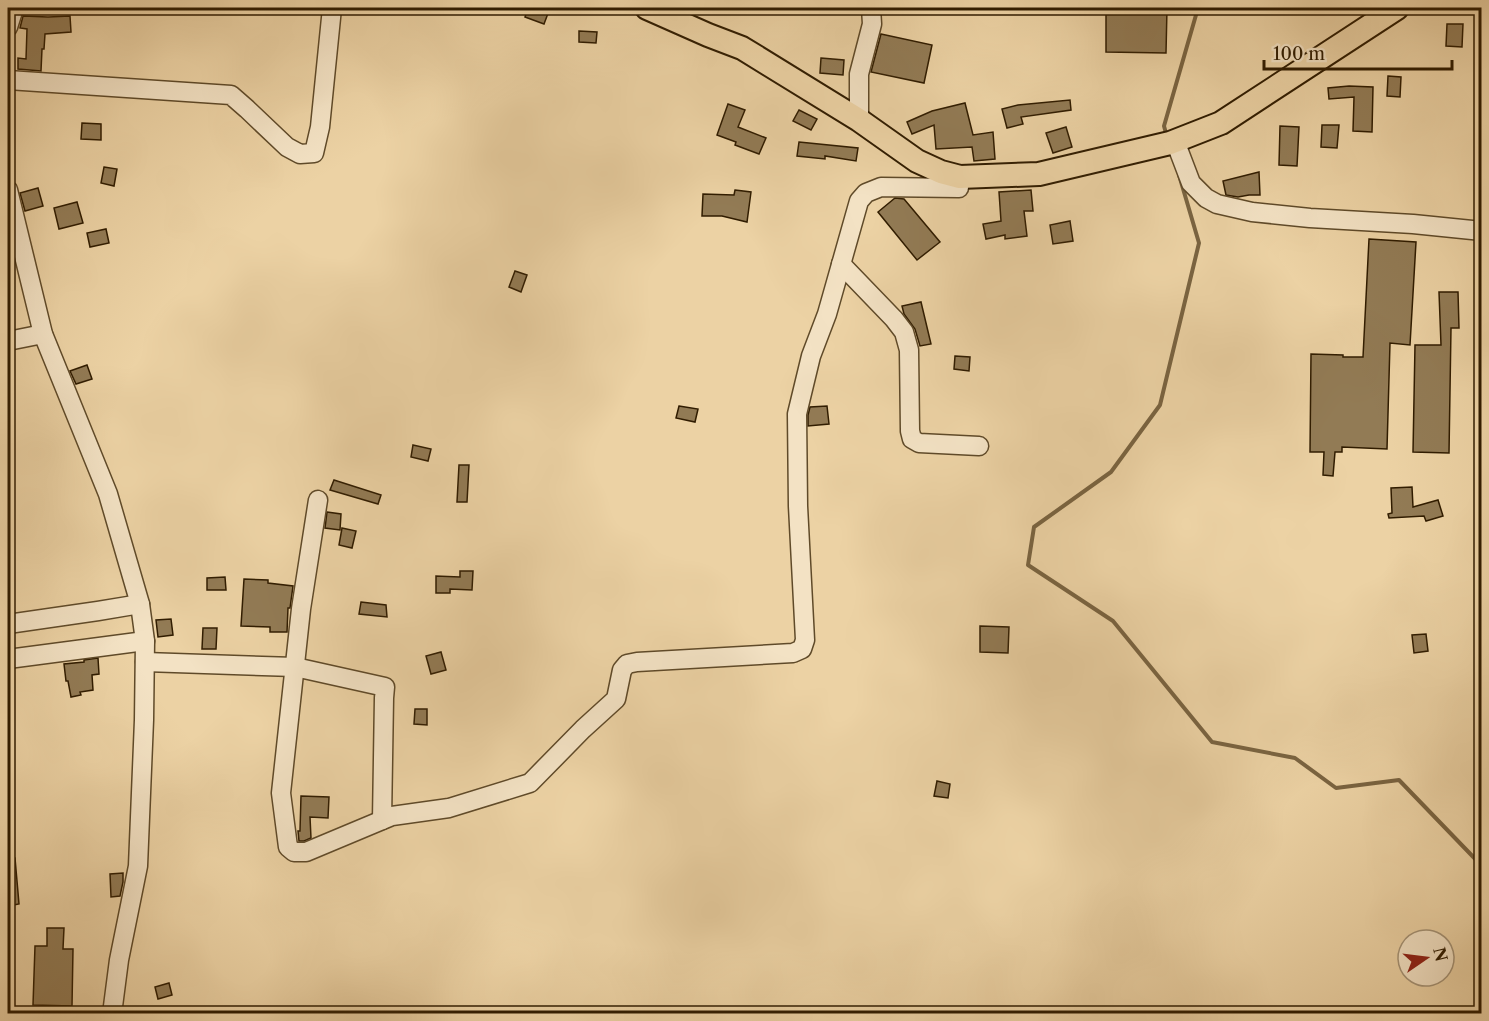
<svg xmlns="http://www.w3.org/2000/svg" width="1489" height="1021" viewBox="0 0 1489 1021" font-family="'Libre Caslon Text',serif">
<style>
.lines{fill:none;stroke-linecap:round;stroke-linejoin:round}
.stream{stroke:#7a6441;stroke-width:4}
.building{fill:#927b55;stroke:#301c00;stroke-width:1.5}
.minor-casing{stroke:#5f4a29;stroke-width:21}
.major-casing{stroke:#301c00;stroke-width:26}
.minor{stroke:#f3e2c4;stroke-width:18}
.major{stroke:#ecd2a4;stroke-width:22}
</style>
<rect width="100%" height="100%" fill="#ecd2a4"/>
<filter id="stains"><feTurbulence type="fractalNoise" baseFrequency=".00333" numOctaves="4"/><feColorMatrix values="0 0 0 0 .2 0 0 0 0 .09 0 0 0 0 .02 0 0 0 .5 -.17"/></filter>
<radialGradient id="worn" r=".72"><stop offset=".6" stop-color="#630" stop-opacity="0"/><stop offset="1" stop-color="#630" stop-opacity=".3"/></radialGradient>
<g class="lines">
<g class="stream">
<path d="M1167 137 1164 126 1198 8"/>
<path d="M1179 175 1199 243 1160 405 1111 472 1034 527 1028 565 1113 621 1212 742 1295 758 1336 788 1399 780 1482 866"/>
</g>
</g>
<g class="building">
<path d="M528 8H550L544 24 525 17Z"/>
<path d="M1106 8H1167L1166 53 1106 52Z"/>
<path d="M23 16 48 17 70 16 71 32 45 34 44 49H42L41 71 18 69V58L26 59 27 29 20 28Z"/>
<path d="M1447 24H1463L1462 47 1446 46Z"/>
<path d="M579 31 597 32 596 43 579 42Z"/>
<path d="M881 34 932 45 924 83 871 72Z"/>
<path d="M821 58 844 60 843 75 820 73Z"/>
<path d="M1388 76 1401 77 1400 97 1387 96Z"/>
<path d="M1349 86 1373 87 1372 132 1353 131 1354 97 1329 99 1328 88Z"/>
<path d="M1070 100 1071 110 1021 117 1023 124 1007 128 1002 109 1018 105Z"/>
<path d="M965 103 973 135 993 132 995 159 974 161 972 147 936 149 934 125 912 134 907 122 932 111Z"/>
<path d="M728 104 745 110 738 127 766 138 759 154 735 145 736 142 717 135Z"/>
<path d="M799 110 817 119 811 130 793 121Z"/>
<path d="M82 123 101 124V140L81 139Z"/>
<path d="M1322 125H1339L1337 148 1321 147Z"/>
<path d="M1280 126 1299 127 1297 166 1279 165Z"/>
<path d="M1066 127 1072 147 1053 153 1046 133Z"/>
<path d="M799 142 858 148 856 161 825 156V159L797 156Z"/>
<path d="M104 167 117 169 114 186 101 183Z"/>
<path d="M1259 172 1260 195H1249L1238 197 1226 195 1223 181Z"/>
<path d="M38 188 43 206 25 211 20 193Z"/>
<path d="M735 190 751 192 747 222 722 216H702L703 194 734 195Z"/>
<path d="M1031 190 1033 211H1024L1027 236 1005 239V235L986 239 983 224 1001 221 999 192Z"/>
<path d="M895 198 904 199 940 242 917 260 878 212Z"/>
<path d="M77 202 83 223 59 229 54 208Z"/>
<path d="M1070 221 1073 241 1053 244 1050 225Z"/>
<path d="M106 229 109 243 90 247 87 233Z"/>
<path d="M1369 239 1416 242 1410 345 1390 343 1387 449 1342 447V452H1335L1333 476 1323 475 1324 452H1310L1311 354 1343 355V357H1363Z"/>
<path d="M515 271 527 275 521 292 509 287Z"/>
<path d="M1439 292H1458L1459 328H1451L1449 453 1413 452 1415 345H1441Z"/>
<path d="M921 302 931 344 920 346 915 329 904 314 902 306Z"/>
<path d="M955 356 970 357 969 371 954 369Z"/>
<path d="M87 365 92 379 76 384 70 371Z"/>
<path d="M679 406 698 409 695 422 676 418Z"/>
<path d="M827 406 829 424 808 426V415L810 407Z"/>
<path d="M413 445 431 449 428 461 411 457Z"/>
<path d="M459 465H469L467 502H457Z"/>
<path d="M334 480 381 495 378 504 330 490Z"/>
<path d="M1412 487 1413 507 1438 500 1443 516 1426 521 1424 516 1389 518 1388 514 1392 513 1391 488Z"/>
<path d="M327 512 341 514 340 530 325 528Z"/>
<path d="M342 528 356 531 352 548 339 545Z"/>
<path d="M460 571H473L472 590 450 589V593H436V576L460 577Z"/>
<path d="M225 577 226 590H207V578Z"/>
<path d="M244 579 268 580V583L293 586 290 608H288L287 632H270V627L241 626Z"/>
<path d="M361 602 386 605 387 617 359 614Z"/>
<path d="M171 619 173 635 158 637 156 620Z"/>
<path d="M980 626 1009 627 1008 653 980 652Z"/>
<path d="M203 628H217L216 649H202Z"/>
<path d="M1426 634 1428 651 1414 653 1412 635Z"/>
<path d="M441 652 446 670 431 674 426 656Z"/>
<path d="M98 658 99 674 92 675 93 690 80 692 81 695 71 697 68 681H66L64 664 84 662V660Z"/>
<path d="M415 709H427V725L414 724Z"/>
<path d="M937 781 950 784 948 798 934 796Z"/>
<path d="M301 796 329 797 328 818 310 817 311 838 304 841H299L298 831H300Z"/>
<path d="M15 858 19 904 8 906V859Z"/>
<path d="M123 873V882L120 896 111 897 110 874Z"/>
<path d="M47 928H64L63 949H73L72 1006 33 1005 35 946H47Z"/>
<path d="M169 983 172 995 158 999 155 987Z"/>
</g>
<g class="lines">
<g class="minor-casing">
<g id="minor">
<path d="M8 27 14 8"/>
<path d="M8 80 231 95 247 109 287 147 300 154 314 153 320 127 332 8"/>
<path d="M859 120V74L872 24 871 8"/>
<path d="M1175 141 1191 183 1206 198 1217 204 1252 212 1310 218 1413 224 1482 231"/>
<path d="M8 190 43 334 108 494 140 604 145 641 144 720 138 866 119 960 112 1014"/>
<path d="M841 264 894 319 904 332 909 350 910 431 912 439 919 443 979 446"/>
<path d="M8 341 43 334"/>
<path d="M318 500 301 609 281 793 288 847 294 852H306L392 816 449 808 530 783 583 729 616 699 622 670 627 664 637 662 793 653 802 649 805 640 798 506 797 414 811 356 827 314 859 201 866 193 881 187 959 188"/>
<path d="M8 624 98 611 140 604"/>
<path d="M8 659 145 641"/>
<path d="M145 662 295 667 385 687 384 698 382 820"/>
</g>
</g>
<g class="major-casing">
<path id="major" d="M647 8 708 35 742 48 859 120 917 161 941 172 960 177 1039 174 1170 143 1221 123 1397 8"/>
</g>
<use href="#minor" class="minor"/>
<use href="#major" class="major"/>
</g>
<rect width="1489" height="1021" fill="none" stroke="#ecd2a4" stroke-width="30"/>
<rect x="9" y="9" width="1471" height="1003" fill="none" stroke="#301c00" stroke-width="3"/>
<rect x="15" y="15" width="1459" height="991" fill="none" stroke="#301c00" stroke-width="1.5"/>
<g transform="translate(1426 958) rotate(76)"><circle r="28" fill="#f3e2c4" stroke="#a59376" stroke-width="1.5"/>
<path d="M0-4.5L10 22L0 15L-10 22Z" fill="#8f2418"/>
<text y="-9" font-size="16" font-weight="bold" text-anchor="middle" fill="#301c00">N</text>
</g>
<path d="M1264 60v9h188v-9" fill="none" stroke="#301c00" stroke-width="3"/>
<text x="1273" y="60" font-size="18" fill="#301c00" stroke="#f3e2c4" stroke-width="4.5" paint-order="stroke">100 m</text>
<rect width="100%" height="100%" filter="url(#stains)"/>
<rect width="100%" height="100%" fill="url(#worn)"/>
</svg>
